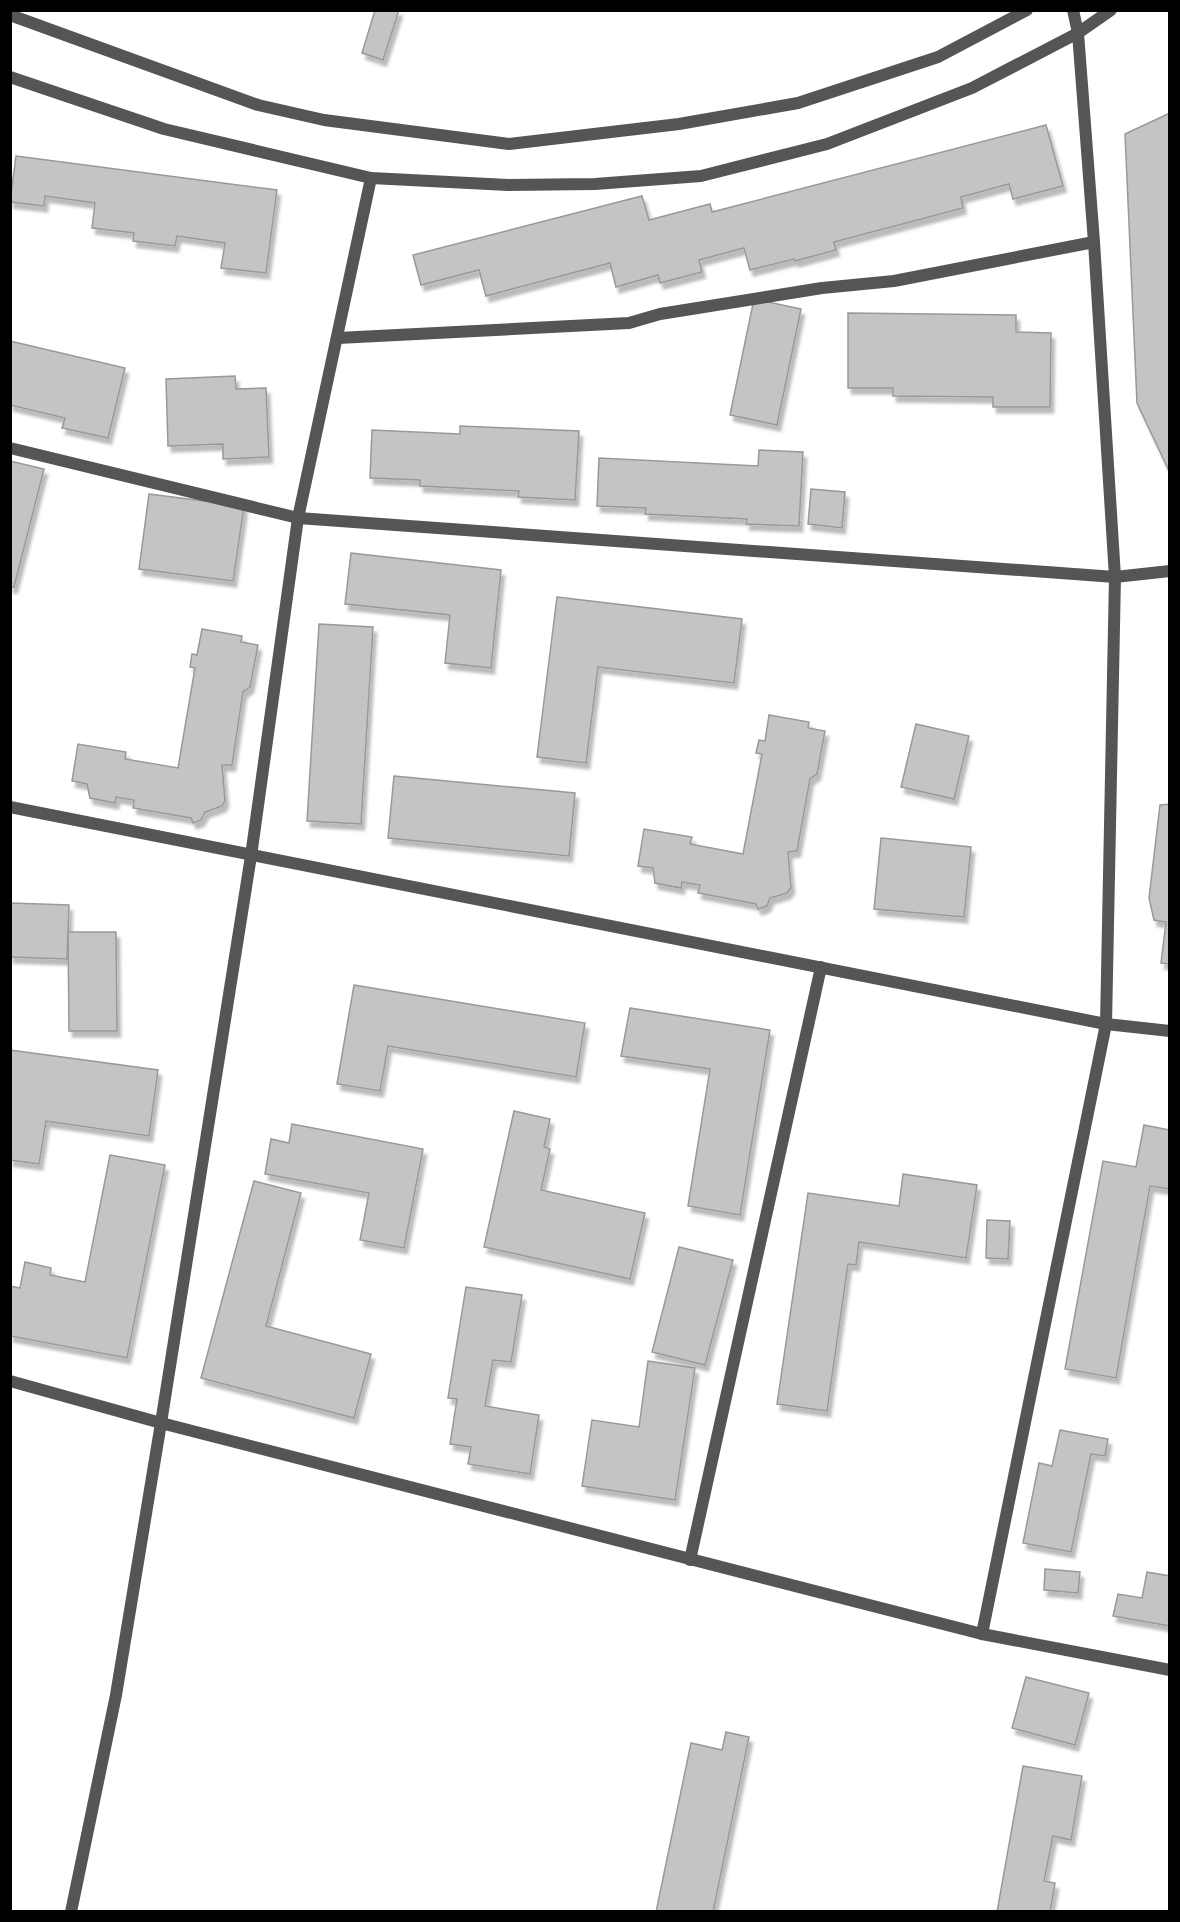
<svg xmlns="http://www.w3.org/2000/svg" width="1180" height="1922" viewBox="0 0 1180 1922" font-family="Signika,sans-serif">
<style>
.building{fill:#c4c4c4;stroke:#999;stroke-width:1.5;filter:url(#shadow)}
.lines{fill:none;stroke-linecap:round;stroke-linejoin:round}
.minor{stroke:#555;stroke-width:12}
.tertiary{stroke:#555;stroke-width:12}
</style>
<defs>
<filter id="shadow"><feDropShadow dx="3.5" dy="6" stdDeviation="1.5" flood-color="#0004"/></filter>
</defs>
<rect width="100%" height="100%" fill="#fff"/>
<g class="building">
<path d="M375 10H399L383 60 362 53Z"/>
<path d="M1170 113V471H1169L1137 403 1125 134Z"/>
<path d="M1046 125 1063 186 1013 199 1009 184 961 197 963 208 834 242 836 250 795 261 794 259 750 270 744 248 699 260 702 272 660 283 658 275 616 287 610 263 486 296 479 270 421 285 413 255 642 196 649 220 710 204 712 212Z"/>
<path d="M16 156 277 190 266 273 221 268 225 243 177 236 175 246 133 241 134 233 92 228 95 203 45 196 44 206 10 202Z"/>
<path d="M754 299 801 309 777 425 730 415Z"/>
<path d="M848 313 1016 315V332L1051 333 1050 407H993V397L893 396V388H848Z"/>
<path d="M10 341 125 368 108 438 62 428 65 418 10 405Z"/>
<path d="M235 376 236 389 266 388 269 457 223 459V444L168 446 166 379Z"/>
<path d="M460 426 579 431 575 500 518 497 519 491 420 486V480L370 478 372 430 460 434Z"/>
<path d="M759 450 803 452 799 526 746 524 747 519 645 514 646 508 597 506 599 458 758 466Z"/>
<path d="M10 461 44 469 14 587H10Z"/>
<path d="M811 489 845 492 842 528 808 524Z"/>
<path d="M149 494 244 506 233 581 139 569Z"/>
<path d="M351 553 501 570 491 668 445 663 450 615 345 604Z"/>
<path d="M557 597 742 619 734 683 598 667 586 763 537 757Z"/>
<path d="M319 624 373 627 361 824 307 821Z"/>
<path d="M202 629 242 636 241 642 258 645 250 687 243 692 232 765H222L225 801 222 806 205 812 201 820 193 823 191 818 133 808 134 800 116 797 115 803 90 798 87 784 72 781 78 744 126 752 125 759 178 768 195 668 190 667 192 654 197 655Z"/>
<path d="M769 715 809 722 808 728 825 731 817 774 810 779 797 851 788 852 791 888 787 893 770 898 767 906 758 909 756 904 698 893 700 885 682 882 681 888 655 883 653 868 638 866 644 829 692 837 690 844 743 854 762 754 756 753 759 740 765 741Z"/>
<path d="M916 724 969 736 954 799 901 787Z"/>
<path d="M394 776 575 793 569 856 388 838Z"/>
<path d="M1170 804V964L1161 963 1166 922 1154 920 1149 898 1160 805Z"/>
<path d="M881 838 971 847 964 917 874 909Z"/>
<path d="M10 903 69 905 67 959 10 957Z"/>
<path d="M68 932H116L117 1031H69Z"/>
<path d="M354 985 585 1023 576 1077 388 1046 380 1091 337 1084Z"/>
<path d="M630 1008 770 1030 740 1215 688 1206 710 1069 621 1056Z"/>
<path d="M10 1050 158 1070 149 1136 46 1121 39 1164 10 1160Z"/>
<path d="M514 1111 550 1119 544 1147 550 1149 541 1190 645 1213 630 1279 484 1247Z"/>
<path d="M292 1124 423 1149 404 1248 360 1240 369 1193 265 1174 271 1139 289 1143Z"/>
<path d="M1144 1125 1170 1130V1189L1150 1186 1116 1378 1065 1369 1103 1161 1136 1167Z"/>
<path d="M110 1155 165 1165 127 1358 10 1336V1286L20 1288 25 1262 51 1268 50 1275 85 1282Z"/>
<path d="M903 1174 977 1185 966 1258 859 1242 856 1265 848 1264 827 1411 777 1404 808 1193 899 1206Z"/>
<path d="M254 1181 301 1193 266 1326 371 1354 354 1418 201 1378Z"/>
<path d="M987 1220 1010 1221 1008 1259 986 1258Z"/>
<path d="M679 1247 733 1260 705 1365 652 1352Z"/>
<path d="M466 1287 522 1295 511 1362 493 1360 485 1406 539 1415 530 1474 468 1464 471 1447 450 1444 457 1399 448 1398Z"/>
<path d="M648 1361 695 1368 675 1500 582 1486 592 1420 639 1427Z"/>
<path d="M1060 1430 1108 1439 1105 1456 1091 1454 1071 1552 1023 1543 1039 1463 1052 1466Z"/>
<path d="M1045 1569 1080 1572 1078 1593 1044 1590Z"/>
<path d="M1147 1572 1170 1576V1626L1113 1616 1118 1594 1142 1598Z"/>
<path d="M1026 1677 1089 1693 1075 1745 1012 1728Z"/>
<path d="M726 1732 749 1737 713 1912H656L691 1743 722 1750Z"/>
<path d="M1023 1766 1082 1776 1071 1840 1053 1836 1044 1881 1055 1883 1050 1912H997Z"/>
</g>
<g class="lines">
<g class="minor">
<path d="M338 338 629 323 660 314 822 288 894 281 1094 242"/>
<path d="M10 448 298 518 1115 577 1170 571"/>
<path d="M10 807 1106 1024 1170 1031"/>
<path d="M10 1381 161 1423 982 1634 1170 1670"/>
<path d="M690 1560 821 967"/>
<path d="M982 1634 1106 1024 1115 577 1094 242 1078 33 1073 10"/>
<path d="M71 1912 116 1695 161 1423 251 856 298 518 371 178"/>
</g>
<g class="tertiary">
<path d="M10 15 258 105 324 120 509 144 679 124 798 103 938 57 1027 10"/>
<path d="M10 77 164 129 371 178 508 185 595 184 701 176 827 144 972 88 1078 33 1111 10"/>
</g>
</g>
<rect width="1180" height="1922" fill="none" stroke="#000000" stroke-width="24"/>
</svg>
